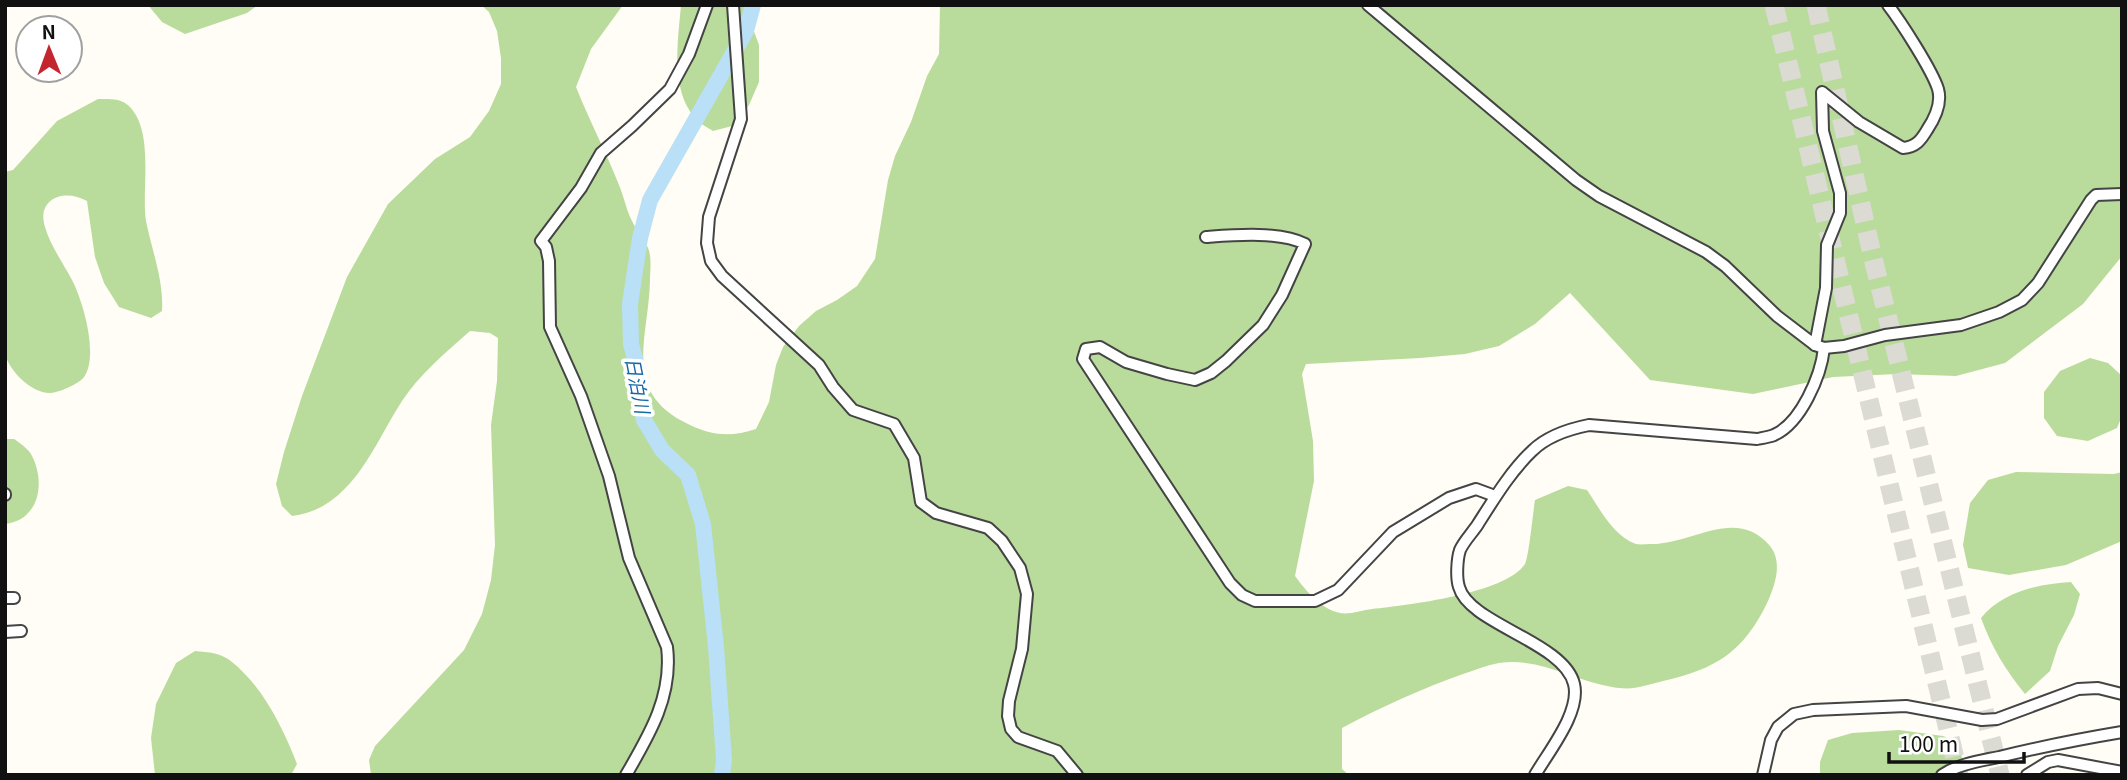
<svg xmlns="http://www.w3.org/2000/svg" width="2127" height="780" viewBox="0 0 2127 780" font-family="Georgia,'Noto Sans JP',serif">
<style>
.forest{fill:#b9dc9c}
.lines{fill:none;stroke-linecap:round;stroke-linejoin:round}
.river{stroke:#b9e0f7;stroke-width:16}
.motorway-tunnel{stroke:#dbdad3;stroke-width:19;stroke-dasharray:19 10;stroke-linecap:butt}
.minor-casing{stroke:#444;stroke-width:14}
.minor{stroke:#fff;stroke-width:10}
.labels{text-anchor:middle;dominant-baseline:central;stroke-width:7;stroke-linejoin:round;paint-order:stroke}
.water-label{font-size:19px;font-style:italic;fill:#1768a6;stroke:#fff}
</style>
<rect width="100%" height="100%" fill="#fffdf5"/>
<g class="forest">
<path d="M148 5H258L247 13 185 34 162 22Z"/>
<path d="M481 5H623L591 49 576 87C589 120 606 152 619 185 624 197 626 209 632 221 636 230 644 238 648 248 652 257 650 270 650 280 649 339 620 393 690 425 713 436 732 437 756 429L769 402 776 365 783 347 799 326 816 311 837 300 857 286 875 259 888 180 895 156 911 122 927 76 939 54 940 5H2122V256L2083 304 2005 363 1956 376 1897 374 1833 377 1753 394 1650 380 1570 293 1535 324 1499 346 1465 354 1420 358 1306 364 1302 374 1313 441 1314 481 1295 576C1306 591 1321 609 1340 613 1349 615 1363 610 1372 609 1407 605 1505 594 1525 564 1529 556 1533 512 1535 500L1568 486 1587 490C1600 509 1613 536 1636 544 1640 545 1647 544 1652 544 1692 544 1737 506 1770 546 1783 562 1775 585 1768 601 1744 652 1716 669 1663 681 1642 686 1634 691 1612 687 1572 680 1540 657 1499 663 1487 665 1475 670 1463 674 1421 689 1381 707 1342 728V769L1349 775H371L369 760 375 746 464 650 482 614 491 580 495 545 491 425 497 381 498 338 490 333 470 331C446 352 419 375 402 401 374 444 352 509 292 516L282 506 276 484 284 452 302 396 347 277 388 204 435 159 470 137 489 111 501 84V58L497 31 489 12Z"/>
<path d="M681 5H749V18L759 45V82L749 105 732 126 713 131C707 127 700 124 695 118 670 89 678 41 681 5Z"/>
<path d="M98 99C109 99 121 98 129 106 155 132 141 189 146 221 152 251 164 281 162 311L151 318 119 307 104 283 95 257 87 201C65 188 36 198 45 227 50 245 63 263 72 280 83 301 99 356 84 377 80 383 64 390 56 392 36 398 10 373 5 354 2 338 5 317 5 300 5 257 5 215 5 172L13 170 57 121Z"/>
<path d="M2090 358 2108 363 2122 376V416L2117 428 2088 441 2057 436 2044 418V392L2060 371Z"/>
<path d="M5 439H14C20 443 27 448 31 454 46 481 40 520 5 524Z"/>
<path d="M2016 472 2114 474 2122 472V541L2066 565 2009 575 1968 568 1963 545 1970 503 1988 480Z"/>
<path d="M2071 582 2080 594 2074 615 2058 646 2050 671 2025 694C2006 671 1991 646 1981 618 2003 591 2039 584 2071 582Z"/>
<path d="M195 651C208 652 222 653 232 662 263 687 283 728 297 764L291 775H155L151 738 156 704 176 663Z"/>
<path d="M1899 730 1943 736 1960 743 1962 759 1958 775H1820V762L1828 740 1852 733Z"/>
</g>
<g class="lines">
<path class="river" d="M722 775 724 760 716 647 703 524 688 475 662 450 644 420 641 408 637 366 631 344 630 304 640 238 650 200 746 31 753 5"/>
<g class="motorway-tunnel">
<path d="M1774 5 1959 775"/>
<path d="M1816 5 1872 254 2000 775"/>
</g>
<g class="minor-casing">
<g id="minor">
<path d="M733 5 741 119 709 217 707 243 711 261 722 276 819 365 833 387 853 410 894 424 914 458 921 502 936 513 988 528 1002 541 1020 568 1027 594 1022 649 1009 701 1008 716 1011 729 1018 737 1057 751 1077 775"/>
<path d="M1368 5 1576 180 1599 196 1706 252 1725 266 1777 316 1815 345 1824 348 1844 346 1885 335 1961 325 1999 312 2022 300 2038 283 2091 200 2096 195 2122 194"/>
<path d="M1206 237C1234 235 1280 231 1305 244L1282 295 1263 325 1226 361 1211 373 1195 380 1167 374 1126 362 1100 347 1086 349 1083 359 1230 583 1242 595 1255 601H1315L1338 590 1393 532 1449 498 1476 489 1495 496"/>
<path d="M1815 345 1826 288 1827 245 1840 213V193L1823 131 1822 92 1859 122 1903 148C1916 147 1921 140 1927 130 1935 118 1942 103 1938 89 1932 70 1901 22 1888 5"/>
<path d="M5 494V495"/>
<path d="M5 598H14"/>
<path d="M5 632 21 631"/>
<path d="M626 775C650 734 673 695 667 647L629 558 609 476 581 396 550 327 549 261 546 247 541 241 581 188 601 153 632 126 670 89 689 54 707 5"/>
<path d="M1535 775C1549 751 1581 712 1574 684 1564 642 1469 624 1459 587 1456 578 1457 559 1460 550 1464 541 1473 532 1478 524 1494 499 1510 472 1532 451 1547 436 1569 429 1589 425L1757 439C1762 438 1769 437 1774 435 1801 423 1821 376 1824 348"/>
<path d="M1763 775 1771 740 1778 727 1794 714 1813 710 1906 706 1982 720 1997 719 2078 689 2098 688 2122 694"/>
<path d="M1942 775C1958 764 1980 761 1999 757 2040 747 2080 739 2122 732"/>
<path d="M2027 775 2048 762 2058 760 2122 772"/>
</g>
</g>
<use href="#minor" class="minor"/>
</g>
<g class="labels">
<g class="water-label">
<text transform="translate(639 385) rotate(79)">日泊川</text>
</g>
</g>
<rect width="2127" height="780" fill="none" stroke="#111111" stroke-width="14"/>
<g transform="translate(49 49) rotate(359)"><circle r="33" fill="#ffffff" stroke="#a0a0a0" stroke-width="2"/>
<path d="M0-5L12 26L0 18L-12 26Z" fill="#c4262e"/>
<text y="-10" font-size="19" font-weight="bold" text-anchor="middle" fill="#111111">N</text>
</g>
<path d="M1889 752v10h135v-10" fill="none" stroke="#111111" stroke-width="3.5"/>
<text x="1899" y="752" font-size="21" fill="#111111" stroke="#ffffff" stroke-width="5" paint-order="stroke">100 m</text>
</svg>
